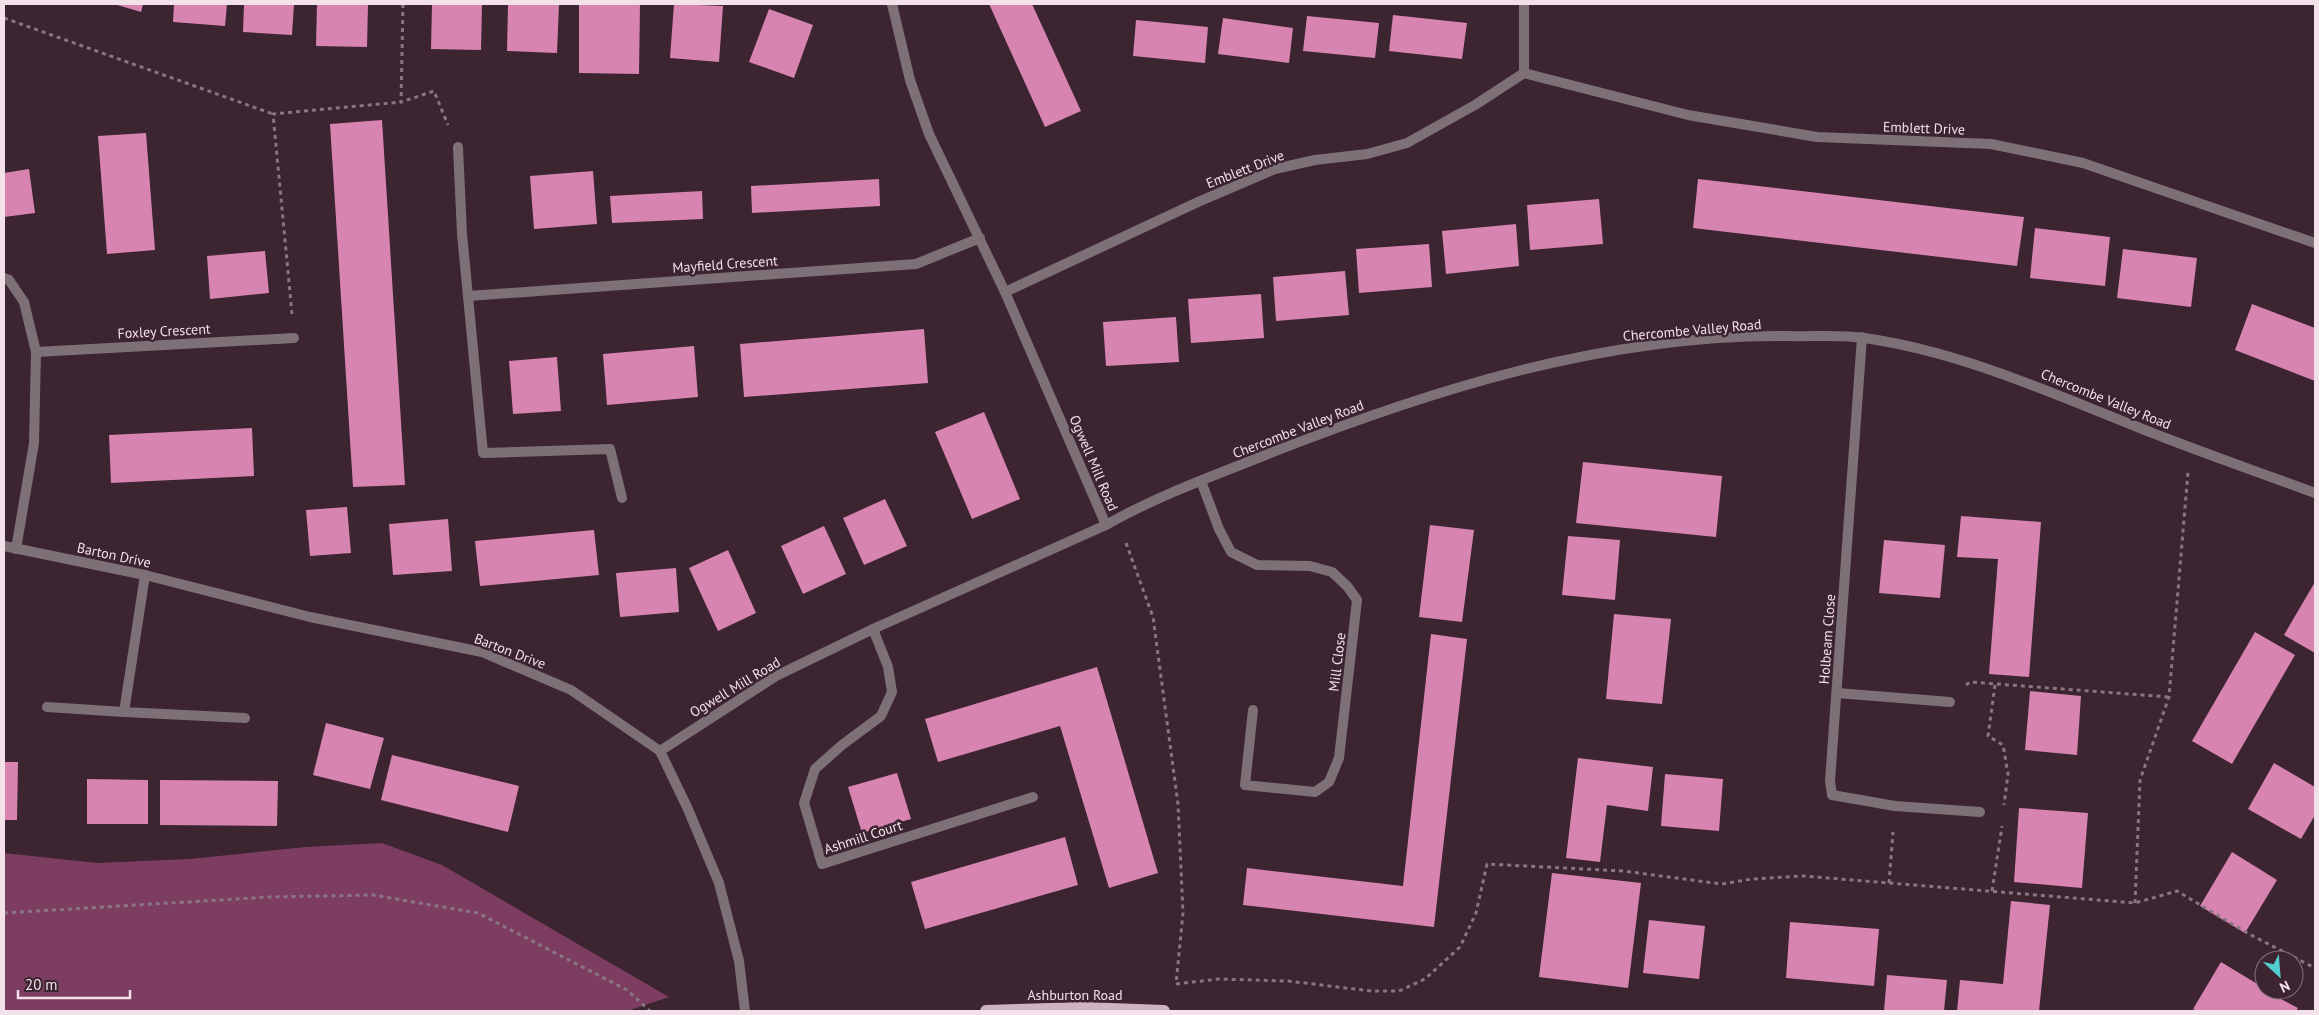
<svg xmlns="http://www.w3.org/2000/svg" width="2319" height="1015" viewBox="0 0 2319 1015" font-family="'PT Sans',sans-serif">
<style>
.green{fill:#7c3d60}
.building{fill:#d784b0}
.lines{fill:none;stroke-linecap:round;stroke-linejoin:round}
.path{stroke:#8a7580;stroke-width:3;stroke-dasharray:4 4;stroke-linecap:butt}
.lane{stroke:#7d7076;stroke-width:10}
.street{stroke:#7d7076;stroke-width:10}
.primary{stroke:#ceb3c0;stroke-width:12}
.labels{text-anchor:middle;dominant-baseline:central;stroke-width:5;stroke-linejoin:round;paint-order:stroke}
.street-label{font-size:14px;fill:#f2e1e9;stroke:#3c2431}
</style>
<rect width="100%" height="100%" fill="#3c2431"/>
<path class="green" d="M382 843 442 865 669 997 627 1011H4V853L97 863 189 859 306 847Z"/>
<g class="building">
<path d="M114 4H143L141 12Z"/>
<path d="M174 4H227L225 26 173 22Z"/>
<path d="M244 4H294L292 35 243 32Z"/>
<path d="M317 4H368L367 47 316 46Z"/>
<path d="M432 4H482L481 50 431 49Z"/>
<path d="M508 4H559L557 53 507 51Z"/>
<path d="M579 4H640L639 74 579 73Z"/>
<path d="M674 4 723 6 719 62 670 58Z"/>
<path d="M989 4H1032L1081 111 1045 127Z"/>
<path d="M769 9 813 25 794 78 749 62Z"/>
<path d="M1393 15 1467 23 1462 59 1389 51Z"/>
<path d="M1307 16 1379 23 1375 58 1303 51Z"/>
<path d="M1223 18 1293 28 1289 63 1218 54Z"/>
<path d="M1136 20 1208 27 1205 63 1133 56Z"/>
<path d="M382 120 405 485 353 487 330 124Z"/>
<path d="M146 133 155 250 107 254 98 136Z"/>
<path d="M29 169 35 213 4 217V173Z"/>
<path d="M593 171 597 224 534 229 530 176Z"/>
<path d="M879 179 880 206 752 213 751 186Z"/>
<path d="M1698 179 2024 217 2017 266 1693 228Z"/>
<path d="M702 191 703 219 612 223 610 196Z"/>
<path d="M1599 199 1603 244 1530 250 1527 205Z"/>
<path d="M1516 224 1519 266 1446 274 1442 231Z"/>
<path d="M2035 228 2110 237 2105 286 2030 278Z"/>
<path d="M1429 244 1432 287 1359 293 1356 249Z"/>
<path d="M2123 249 2197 258 2191 307 2117 298Z"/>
<path d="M265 251 269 293 210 299 207 256Z"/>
<path d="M1345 271 1349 315 1276 321 1273 277Z"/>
<path d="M1261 294 1264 338 1191 343 1188 299Z"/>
<path d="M2252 304 2315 328V381L2235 350Z"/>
<path d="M1176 317 1179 362 1106 366 1103 322Z"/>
<path d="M924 329 928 383 744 397 740 344Z"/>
<path d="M694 346 698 397 607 405 603 354Z"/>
<path d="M557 357 561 411 513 414 509 361Z"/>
<path d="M984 412 1020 499 972 519 935 432Z"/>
<path d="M252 428 254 476 111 483 109 435Z"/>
<path d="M1583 462 1722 476 1716 537 1576 523Z"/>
<path d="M885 499 907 546 864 565 843 518Z"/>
<path d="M347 507 351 553 310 556 306 510Z"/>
<path d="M1961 516 2041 522 2029 677 1989 674 1998 559 1957 557Z"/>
<path d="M448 519 452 571 393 575 389 524Z"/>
<path d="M1430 525 1474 530 1462 622 1419 617Z"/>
<path d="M824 526 846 574 803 594 781 546Z"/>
<path d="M594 530 599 575 480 586 475 541Z"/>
<path d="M1568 536 1620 540 1615 600 1562 595Z"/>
<path d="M1884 540 1945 545 1940 598 1879 593Z"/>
<path d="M728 550 756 613 718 631 689 568Z"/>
<path d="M676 568 679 612 620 617 616 573Z"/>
<path d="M2315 582V653L2284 635Z"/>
<path d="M1614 614 1671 619 1662 704 1606 699Z"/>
<path d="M2255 632 2295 655 2232 764 2192 741Z"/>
<path d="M1431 634 1467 639 1434 927 1243 905 1247 868 1403 886Z"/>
<path d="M1097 667 1158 873 1109 888 1060 726 938 762 925 719Z"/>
<path d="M2030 691 2081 696 2077 755 2025 750Z"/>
<path d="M326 723 384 738 370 789 313 775Z"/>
<path d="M392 755 519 786 508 832 381 800Z"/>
<path d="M1578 758 1653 767 1648 811 1607 805 1600 862 1566 858Z"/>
<path d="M4 762H18L17 820H4Z"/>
<path d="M2274 763 2315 787V815L2301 839 2248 809Z"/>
<path d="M897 773 911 819 862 833 848 787Z"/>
<path d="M1665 774 1723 779 1719 831 1661 826Z"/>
<path d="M87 779 148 780V824H87Z"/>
<path d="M160 780 278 781 277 826 160 825Z"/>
<path d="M2019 808 2088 813 2082 888 2014 882Z"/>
<path d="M1065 837 1078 885 925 929 911 882Z"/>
<path d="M2232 852 2277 880 2245 933 2200 906Z"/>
<path d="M1552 873 1641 883 1628 988 1539 977Z"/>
<path d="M2011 901 2050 905 2039 1011H1957L1960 980 2003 984Z"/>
<path d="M1649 920 1705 926 1699 979 1643 973Z"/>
<path d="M1790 922 1879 929 1874 986 1786 978Z"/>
<path d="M2221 962 2264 988V990L2298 1008 2296 1011H2197L2193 1009Z"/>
<path d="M1887 975 1947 980 1944 1011H1884Z"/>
</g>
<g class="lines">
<g class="path">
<path d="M403 4 401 102 434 91 448 125"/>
<path d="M4 18 273 114"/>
<path d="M292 314 273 114 401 102"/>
<path d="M1126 543 1153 617 1178 804 1183 913 1176 984"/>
<path d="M1966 685 1970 682 2169 697"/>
<path d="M1995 685 1988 736 2003 745 2008 774 2004 805"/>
<path d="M1889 883 1893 832"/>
<path d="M1992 891 2002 826"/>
<path d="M2135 903 2140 780 2169 697 2188 472"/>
<path d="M4 913 269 897 373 895 478 913 627 990 650 1011"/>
<path d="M1176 984 1218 979 1288 981 1371 991H1399L1425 979 1460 947 1476 913 1487 864 1623 871 1722 884 1752 879 1803 876 2135 903 2177 891 2249 934 2315 968"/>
</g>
<g class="lane">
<path d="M145 575 124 712 245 718"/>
<path d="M1837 693 1950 702"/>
<path d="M47 707 124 712"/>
</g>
<g class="street">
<path d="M1524 73V4"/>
<path d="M458 147 462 234 483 453 610 449 622 498"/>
<path d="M4 278 9 280 24 302 36 352 34 443 16 549"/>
<path d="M1005 292 1198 202 1275 169 1315 160 1367 154 1407 143 1475 105 1524 73 1688 115 1817 137 1991 144 2083 163 2315 243"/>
<path d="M468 296 916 264 980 238"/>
<path d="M1862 337 1830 781 1832 795 1895 806 1980 812"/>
<path d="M36 352 294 338"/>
<path d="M1201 481 1219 529 1231 552 1257 565 1310 566 1332 572 1347 586 1357 600 1339 758 1329 782 1315 792 1245 785 1253 710"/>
<path d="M1106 525C1155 497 1210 477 1263 456 1430 390 1606 334 1788 336 1813 337 1839 334 1864 338 1957 351 2044 390 2130 424 2191 449 2253 470 2315 493"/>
<path d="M4 546 145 575 310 617 482 652 571 690 660 751 687 807 719 883 739 961 745 1011"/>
<path d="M873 629 888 667 892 692 881 716 842 745 815 769 804 803 822 864 1033 797"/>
<path d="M660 751 776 676 873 629 1106 525 1005 292 929 134 910 80 892 4"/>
</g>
<path class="primary" d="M986 1011 1084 1008 1164 1011"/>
</g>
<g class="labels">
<g class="street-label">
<text transform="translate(1924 128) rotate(2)">Emblett Drive</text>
<text transform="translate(1245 169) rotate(-21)">Emblett Drive</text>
<text transform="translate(725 264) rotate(-4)">Mayfield Crescent</text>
<text transform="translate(1692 330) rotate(-5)">Chercombe Valley Road</text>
<text transform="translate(164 331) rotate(-3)">Foxley Crescent</text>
<text transform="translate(2106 399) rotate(22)">Chercombe Valley Road</text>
<text transform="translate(1298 429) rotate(-21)">Chercombe Valley Road</text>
<text transform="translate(1094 463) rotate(67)">Ogwell Mill Road</text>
<text transform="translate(114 555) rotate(12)">Barton Drive</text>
<text transform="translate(1827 639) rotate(-86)">Holbeam Close</text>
<text transform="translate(510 651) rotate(21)">Barton Drive</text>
<text transform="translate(1337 662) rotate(-83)">Mill Close</text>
<text transform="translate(735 687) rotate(-31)">Ogwell Mill Road</text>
<text transform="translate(863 837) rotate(-18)">Ashmill Court</text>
<text x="1075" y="995">Ashburton Road</text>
</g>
</g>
<rect width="2319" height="1015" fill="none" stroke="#f2e1e9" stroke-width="10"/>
<g transform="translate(2279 975) rotate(154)"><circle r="24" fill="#3c2431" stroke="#85707b"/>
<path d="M0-4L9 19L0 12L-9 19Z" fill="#52cdd0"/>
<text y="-8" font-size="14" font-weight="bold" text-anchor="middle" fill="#f2e1e9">N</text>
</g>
<path d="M18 990v8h112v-8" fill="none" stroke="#f2e1e9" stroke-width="2.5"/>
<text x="25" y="990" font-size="15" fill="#f2e1e9" stroke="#3c2431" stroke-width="4" paint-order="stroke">20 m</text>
</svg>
